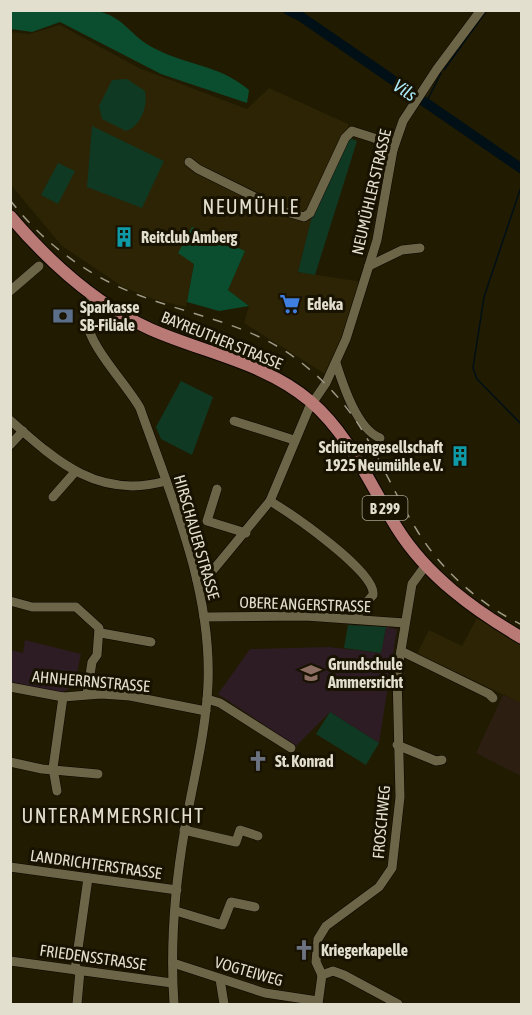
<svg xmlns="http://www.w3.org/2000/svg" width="532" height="1015" viewBox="0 0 532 1015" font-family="'Asap Condensed',sans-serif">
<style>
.built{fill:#2c2404}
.industrial{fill:#2c1f12}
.education{fill:#2d1c24}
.green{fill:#103924}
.forest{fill:#0a4e2f}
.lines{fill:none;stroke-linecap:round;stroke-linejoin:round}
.stream{stroke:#001016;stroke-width:1.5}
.river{stroke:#001016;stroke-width:10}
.minor-casing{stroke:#0b0500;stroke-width:10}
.major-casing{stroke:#0b0500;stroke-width:14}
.minor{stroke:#6c6548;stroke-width:9}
.major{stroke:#b97a76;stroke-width:12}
.rail{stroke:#9e9a87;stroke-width:1.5;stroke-dasharray:10 10;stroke-linecap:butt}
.labels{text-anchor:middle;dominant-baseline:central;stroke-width:6;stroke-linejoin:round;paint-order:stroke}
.shield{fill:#181200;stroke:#a5a291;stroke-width:1.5}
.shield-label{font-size:15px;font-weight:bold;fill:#e2dfcf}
.street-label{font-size:16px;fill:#e2dfcf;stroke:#181200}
.poi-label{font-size:16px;font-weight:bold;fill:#e2dfcf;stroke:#181200;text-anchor:start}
.water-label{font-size:18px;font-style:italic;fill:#aaeafb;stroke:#181200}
.quarter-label{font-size:20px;letter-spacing:1.5px;fill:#e2dfcf;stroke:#181200}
</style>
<rect width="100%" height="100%" fill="#211b01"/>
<g class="built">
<path d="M60 25 139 68 247 109 269 88 348 124 350 138 312 216 298 272 362 282 341 343 325 374 244 323 249 306 228 290 245 251 194 264 186 307 153 299 123 287 62 246 11 185V32L29 34Z"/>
<path d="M477 618 521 645V703L417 654 429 630 462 646Z"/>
</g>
<path class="industrial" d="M503 695 521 703V776L476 753Z"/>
<g class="education">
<path d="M386 627 397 629 379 743 330 712 296 746 218 694 250 649 329 647 381 653Z"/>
<path d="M25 640 81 654 74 686 59 694 11 682V650L23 653Z"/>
</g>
<g class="green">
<path d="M127 79 145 91C148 106 141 126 126 131L102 119 99 106 112 80Z"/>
<path d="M92 126 164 161 142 208 87 187Z"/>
<path d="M350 138 357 141 315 275 298 272 312 216Z"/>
<path d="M58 163 75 171 58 204 41 195Z"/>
<path d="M181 381 213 397 192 455 161 439 156 427Z"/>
<path d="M348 625 386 627 381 653 344 648Z"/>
<path d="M330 712 379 743 366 765 316 734Z"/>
</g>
<g class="forest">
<path d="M10 11C34 10 76 7 97 11 124 17 128 33 150 46 183 65 219 64 249 90L247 103 161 74 60 22 32 32 11 29Z"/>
<path d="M192 227 245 251 228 290 249 306 219 311 187 302 194 264 178 253Z"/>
</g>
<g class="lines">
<g class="stream">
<path d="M444 70 487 10"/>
<path d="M426 103 441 73"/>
<path d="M522 184 484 297 473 368 477 379 522 425"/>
</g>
<path class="river" d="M288 10 300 16 522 169"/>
<g class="minor-casing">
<g id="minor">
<path d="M189 162 198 169 283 211 304 217 310 213 345 138 352 131 374 138 393 150"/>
<path d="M369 266 402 250 420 248"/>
<path d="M10 291 39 266"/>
<path d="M92 296C90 303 85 312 86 319 90 348 125 382 140 408 171 496 212 589 208 684 206 732 193 781 185 828 175 885 170 946 174 1004"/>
<path d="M336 363C343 385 357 429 380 438"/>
<path d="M10 420C57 462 99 500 166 481"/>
<path d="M234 421 294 440"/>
<path d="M10 445 23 431"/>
<path d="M217 489 207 521 246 533"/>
<path d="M53 497 75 472"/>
<path d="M270 501C290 513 377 572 373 595L359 611 357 619"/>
<path d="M197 580 209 575 270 501 309 408 326 383 346 339 377 240 393 150 403 121 437 69 481 10"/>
<path d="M10 601 32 607H76L99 628 97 655 92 662 87 694"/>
<path d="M204 617 305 616 405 623"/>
<path d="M101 633 151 642"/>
<path d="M401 651 489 694 493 698"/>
<path d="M10 687 63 697 101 694 130 696 206 711"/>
<path d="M207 699 220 703 291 748"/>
<path d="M397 745 436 761 442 760"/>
<path d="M10 762 42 769 98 774"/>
<path d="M57 791 53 768 63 697"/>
<path d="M184 830 236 842 240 830 258 836"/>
<path d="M10 867 177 890"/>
<path d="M176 911 222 925 231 902 255 907"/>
<path d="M10 961 172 983"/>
<path d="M173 963 265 993 318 1001"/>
<path d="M75 970 88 878"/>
<path d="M322 975 316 962 318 939 326 926 379 887 392 868 400 797 397 674 412 584 426 565"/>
<path d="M322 975 333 971 344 975 398 1004"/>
<path d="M220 979 224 1004"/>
<path d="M77 1004 80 971"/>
<path d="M318 1004 322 975"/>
</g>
</g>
<g class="major-casing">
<path id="major" d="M10 216C49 262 95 304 150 329 204 353 264 362 310 401 350 435 370 485 397 528 427 576 474 610 522 638"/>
</g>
<use href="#minor" class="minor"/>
<use href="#major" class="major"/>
<path class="rail" d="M10 200C44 244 89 277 141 296 197 317 255 325 303 364 368 416 377 466 418 532 443 572 480 604 522 625"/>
</g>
<defs>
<g id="building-bare" transform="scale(1.62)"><path d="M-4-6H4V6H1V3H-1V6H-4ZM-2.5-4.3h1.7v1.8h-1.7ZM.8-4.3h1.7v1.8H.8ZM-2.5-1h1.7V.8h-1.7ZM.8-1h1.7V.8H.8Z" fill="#0f9aa8" stroke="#181200" stroke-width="2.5" paint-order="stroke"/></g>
<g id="supermarket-bare" transform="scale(1.62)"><path d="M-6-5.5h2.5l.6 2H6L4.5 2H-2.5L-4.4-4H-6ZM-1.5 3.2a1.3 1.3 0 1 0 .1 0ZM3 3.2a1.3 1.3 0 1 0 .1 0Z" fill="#3f7fe0" stroke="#181200" stroke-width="2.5" paint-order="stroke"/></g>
<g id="bank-bare" transform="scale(1.62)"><path d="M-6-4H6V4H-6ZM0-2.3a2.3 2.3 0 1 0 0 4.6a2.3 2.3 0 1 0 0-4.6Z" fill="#5c6f8a" stroke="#181200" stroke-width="2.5" paint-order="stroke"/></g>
<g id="school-bare" transform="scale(1.62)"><path d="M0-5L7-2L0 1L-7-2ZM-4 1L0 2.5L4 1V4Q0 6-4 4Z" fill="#8d6e63" stroke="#181200" stroke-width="2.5" paint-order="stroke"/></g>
<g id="church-bare" transform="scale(1.62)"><path d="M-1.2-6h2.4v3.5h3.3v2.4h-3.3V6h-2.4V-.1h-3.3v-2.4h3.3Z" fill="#6b7280" stroke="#181200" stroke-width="2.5" paint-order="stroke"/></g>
</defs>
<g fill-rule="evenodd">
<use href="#building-bare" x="124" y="237"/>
<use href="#supermarket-bare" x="290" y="304"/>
<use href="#bank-bare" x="63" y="316"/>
<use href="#building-bare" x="460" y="456"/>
<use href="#school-bare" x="311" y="673"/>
<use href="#church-bare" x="258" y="761"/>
<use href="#church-bare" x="304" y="950"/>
</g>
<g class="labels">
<rect class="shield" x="362.5" y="496" width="45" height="24" rx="4.5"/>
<g class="shield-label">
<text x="385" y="508">B 299</text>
</g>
<g class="street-label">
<text transform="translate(371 192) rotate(-77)">NEUMÜHLER STRASSE</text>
<text transform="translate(222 340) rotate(22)">BAYREUTHER STRASSE</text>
<text transform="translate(197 537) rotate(74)">HIRSCHAUER STRASSE</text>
<text transform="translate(305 604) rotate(2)">OBERE ANGERSTRASSE</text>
<text transform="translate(91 681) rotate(5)">AHNHERRNSTRASSE</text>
<text transform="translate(381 822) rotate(-85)">FROSCHWEG</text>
<text transform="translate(96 864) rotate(8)">LANDRICHTERSTRASSE</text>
<text transform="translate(93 957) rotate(8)">FRIEDENSSTRASSE</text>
<text transform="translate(249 971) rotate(16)">VOGTEIWEG</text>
</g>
<g class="poi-label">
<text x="141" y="237">Reitclub Amberg</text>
<text x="307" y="304">Edeka</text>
<text x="80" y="307">Sparkasse<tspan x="80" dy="18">SB-Filiale</tspan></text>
<text x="443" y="447" text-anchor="end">Schützengesellschaft<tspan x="443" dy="18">1925 Neumühle e.V.</tspan></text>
<text x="328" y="664">Grundschule<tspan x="328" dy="18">Ammersricht</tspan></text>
<text x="275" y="761">St. Konrad</text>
<text x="321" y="950">Kriegerkapelle</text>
</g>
<g class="water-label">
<text transform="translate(405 90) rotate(34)">Vils</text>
</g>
<g class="quarter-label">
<text x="251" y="206">NEUMÜHLE</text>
<text x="113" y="815">UNTERAMMERSRICHT</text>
</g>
</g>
<rect width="532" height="1015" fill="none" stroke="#e2dfcf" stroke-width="24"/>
</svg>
